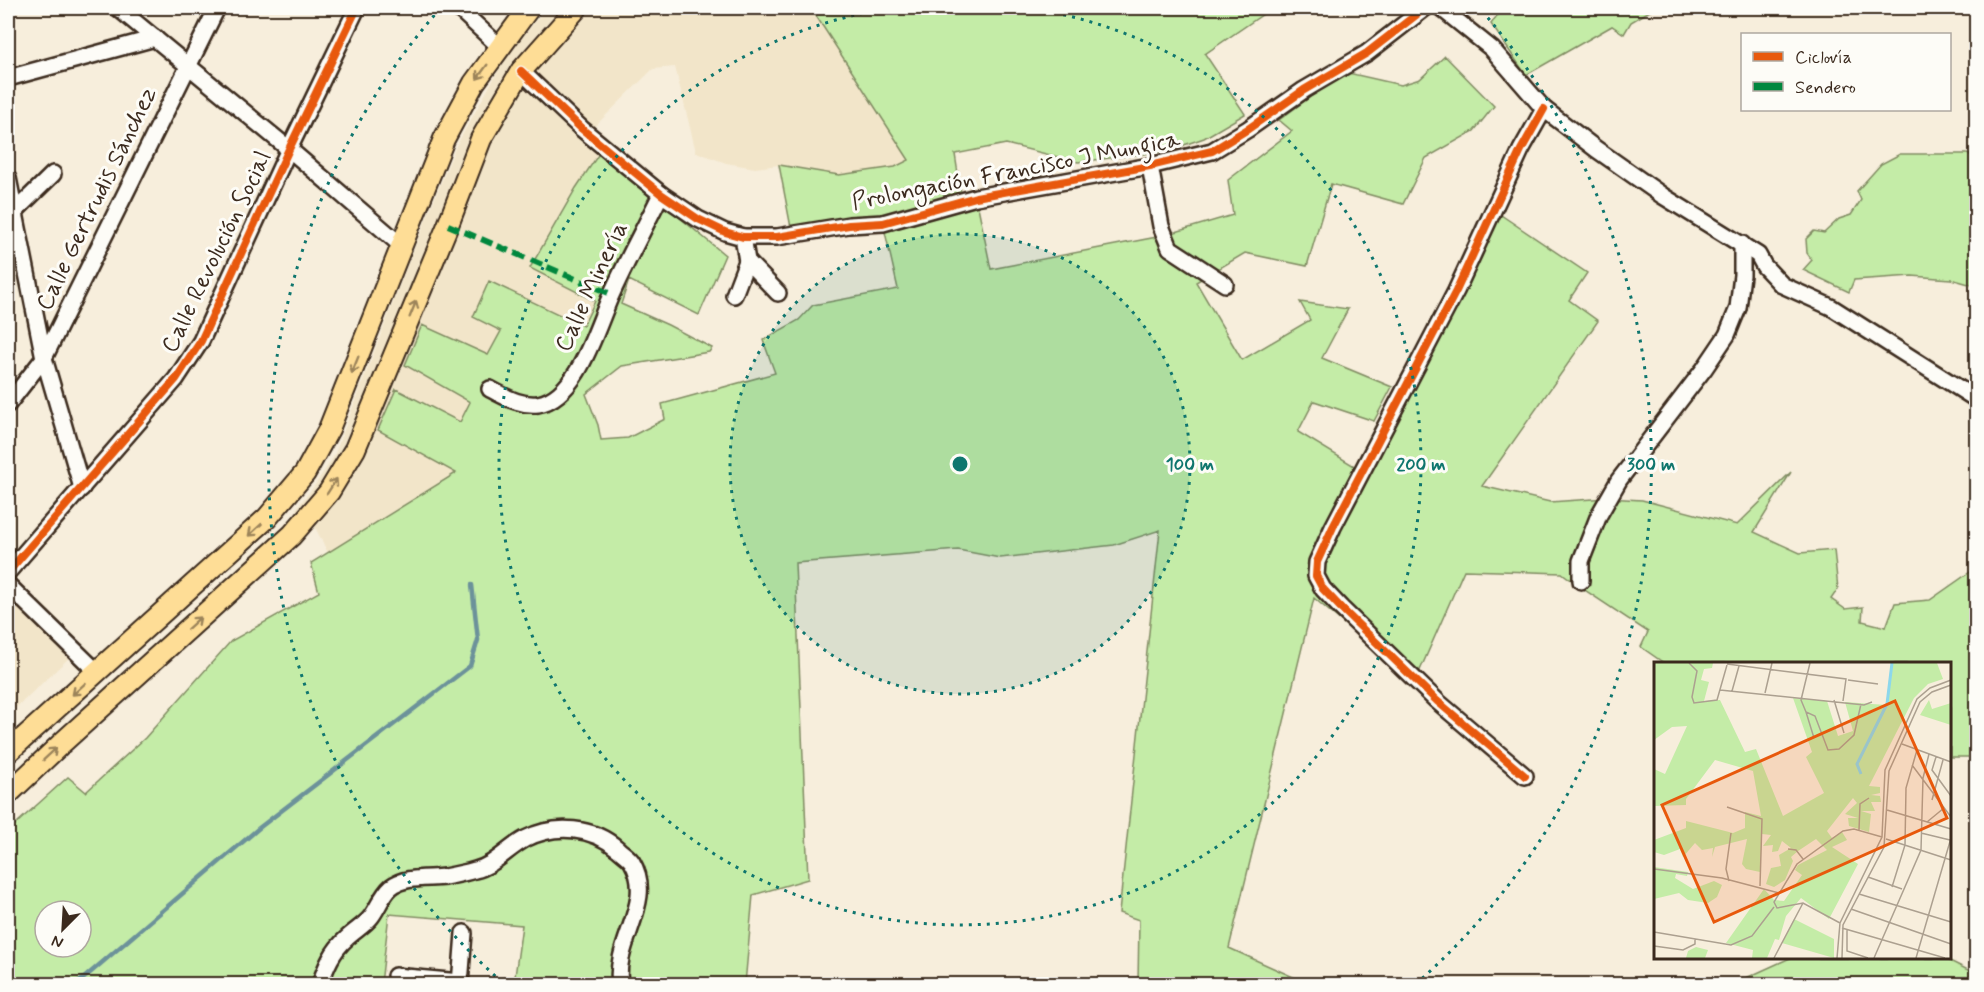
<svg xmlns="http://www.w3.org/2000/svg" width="1984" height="992" viewBox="0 0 1984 992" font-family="Mynerve,sans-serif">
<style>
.built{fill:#f2e5c9}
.green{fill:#c4eca7;stroke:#808b62;stroke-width:1.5;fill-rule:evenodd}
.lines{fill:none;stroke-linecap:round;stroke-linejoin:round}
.stream{stroke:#6c929a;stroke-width:4.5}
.minor-casing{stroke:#3b2a1e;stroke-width:20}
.major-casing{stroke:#3b2a1e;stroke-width:24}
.minor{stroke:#fdfcf7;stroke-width:15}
.major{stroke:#fedd96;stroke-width:20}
.quiet{stroke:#00873e;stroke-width:6;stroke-dasharray:12 6;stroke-linecap:butt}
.cycleway-casing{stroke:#fdfcf7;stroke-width:11}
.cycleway{stroke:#e8590c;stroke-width:8}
.oneway{stroke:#9c845a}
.ring{fill:none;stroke:#0f766e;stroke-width:3;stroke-dasharray:3 6}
.labels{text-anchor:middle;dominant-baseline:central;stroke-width:6;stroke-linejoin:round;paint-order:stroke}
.street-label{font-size:24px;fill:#3b2a1e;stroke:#fdfcf7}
.inset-river{fill:none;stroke:#8cd7ec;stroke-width:3}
.inset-road{fill:none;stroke:#aca090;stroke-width:1.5}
.view{fill:#e8590c;fill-opacity:0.15;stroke:#e8590c;stroke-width:3}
.inset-edge{fill:none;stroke:#3b2a1e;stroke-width:3}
.centre{fill:#0f766e;stroke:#fdfcf7;stroke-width:3}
.ring-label{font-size:18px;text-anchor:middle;font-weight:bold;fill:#0f766e;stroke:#fdfcf7;stroke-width:6;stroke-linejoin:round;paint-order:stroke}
</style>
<rect width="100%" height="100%" fill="#f7eedc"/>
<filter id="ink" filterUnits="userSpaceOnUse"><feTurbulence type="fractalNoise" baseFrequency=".0167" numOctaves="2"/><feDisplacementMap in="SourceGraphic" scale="12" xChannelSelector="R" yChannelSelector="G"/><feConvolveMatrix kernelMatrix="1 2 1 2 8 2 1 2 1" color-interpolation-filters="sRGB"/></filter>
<g filter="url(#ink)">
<g class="built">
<path d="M546 8H811L909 160 895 167 839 175 791 166 779 165 755 168 726 163 696 152 675 67 653 69 592 129 600 152 576 188 530 268 596 301 583 326 501 331 488 355 422 325 405 365 470 401 460 423 396 389 378 430 456 472 328 553 316 529 296 509 315 485 334 456 410 259 456 146 505 59Z"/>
<path d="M8 598 69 658 8 715Z"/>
</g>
<g class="green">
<path d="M811 8H1272L1205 54 1245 114 1204 138 1167 151 1078 162 1006 144 955 154 962 200 976 197 991 269 1162 236 1233 215 1228 180 1292 131 1279 120 1344 72 1401 85 1420 79 1445 56 1494 106 1474 131 1426 158 1403 204 1331 184 1307 266 1245 253 1196 282 1242 360 1310 320 1300 302 1348 309 1322 358 1392 387 1374 421 1314 401 1298 432 1364 472 1495 211 1587 273 1569 300 1598 321 1482 486 1550 502 1607 498 1642 500 1737 525 1791 472 1754 532 1800 553 1834 550 1838 589 1831 599 1845 609 1863 607 1862 621 1886 627 1895 603 1930 600 1976 568V757H1950V664L1664 663 1641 647 1648 632 1583 589 1562 573 1464 570 1414 684 1314 598 1229 948 1302 981 1306 984H1138L1139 920 1119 913 1160 530 1114 545 1000 558 958 550 795 563 808 879 753 895 745 984H514L522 925 389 914 381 984H8V831L68 777 86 792 145 738 231 641 319 592 311 563 456 473 378 430 396 389 460 422 470 402 405 365 422 325 488 355 501 331 473 317 489 281 583 326 595 301 530 268 576 188 600 152 725 255 699 315 629 280 621 304 668 325 712 348 709 352 622 366 586 394 598 425 601 440 628 438 665 419 662 404 775 373 763 340 799 320 813 305 898 289 883 223 792 233 779 165 839 175 895 167 909 160ZM45 911H81V947H45Z"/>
<path d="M1500 8H1655L1631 22 1624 34 1612 26 1526 75 1491 24 1501 10Z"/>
<path d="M1900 154H1967L1976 157V286L1951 279 1912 276 1854 280 1849 292 1803 270 1812 260 1807 253 1806 239 1814 231 1824 233 1839 219 1851 215 1861 200 1857 191 1881 164Z"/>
<path d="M1790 958H1944L1976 974V984H1733Z"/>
</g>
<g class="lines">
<path class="stream" d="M77 984 259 828 470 666 478 640 472 585"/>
<g class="minor-casing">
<g id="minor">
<path d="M118 8 289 149 402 246"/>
<path d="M458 8 500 47"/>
<path d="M1441 8 1492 49 1544 109 1596 149 1663 196 1758 255 1764 266 1782 285 1831 307 1976 399"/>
<path d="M521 71 582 129 661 194 698 219 725 232 743 237H777L849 225 883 223 976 197 1150 166 1212 151 1248 129 1304 90 1367 53 1425 8"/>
<path d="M8 78 155 38"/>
<path d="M1150 166 1161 226 1170 248 1225 284"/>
<path d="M8 178 44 358 82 488"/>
<path d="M9 217 53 174"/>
<path d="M747 261 778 293"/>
<path d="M734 295 747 261 743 237"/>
<path d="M490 389C506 397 520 406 538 404 579 397 597 325 612 293 627 260 645 227 661 194"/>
<path d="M8 404 44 358 217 8"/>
<path d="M8 572 176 379 201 341 289 149 357 8"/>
<path d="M1581 581V561L1599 515 1619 480 1704 369 1727 335 1738 308 1742 275V244"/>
<path d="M8 585 97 672"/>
<path d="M1525 776 1437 701 1341 608 1323 589 1316 576 1317 562 1333 527 1456 291 1521 150 1544 109"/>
<path d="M395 976 460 982"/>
<path d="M320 984C326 967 332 951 347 938 354 931 365 925 371 917 378 908 382 895 391 887 404 876 428 879 444 877 455 875 465 873 475 870 494 866 508 848 525 839 556 823 593 827 618 849 622 853 629 857 632 862 656 902 613 942 620 984"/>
<path d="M460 984 464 933"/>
</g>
</g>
<g class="major-casing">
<g id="major">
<path d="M8 752 267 518 305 473 329 429 444 139 474 83 529 8"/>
<path d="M8 794 63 742 292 535 329 492 355 449 448 225 481 139 521 71 577 8"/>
</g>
</g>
<use href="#minor" class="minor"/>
<use href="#major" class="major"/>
<path class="quiet" d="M448 225 611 294"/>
<g class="cycleway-casing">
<g id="cycleway">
<path d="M521 71 582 129 661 194 698 219 725 232 743 237H777L849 225 883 223 976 197 1150 166 1212 151 1248 129 1304 90 1367 53 1425 8"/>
<path d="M8 572 176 379 201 341 289 149 357 8"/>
<path d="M1525 776 1437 701 1341 608 1323 589 1316 576 1317 562 1333 527 1456 291 1521 150 1544 109"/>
</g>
</g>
<use href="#cycleway" class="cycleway"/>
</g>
<defs><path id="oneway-shaft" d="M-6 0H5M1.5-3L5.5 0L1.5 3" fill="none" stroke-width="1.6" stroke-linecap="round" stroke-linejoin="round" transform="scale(1.5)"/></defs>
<g class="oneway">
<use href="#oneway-shaft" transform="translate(482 72) rotate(126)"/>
<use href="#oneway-shaft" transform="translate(413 309) rotate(-68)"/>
<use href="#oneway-shaft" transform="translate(355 365) rotate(112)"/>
<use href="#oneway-shaft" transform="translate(332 486) rotate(-57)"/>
<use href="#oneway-shaft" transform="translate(255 530) rotate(138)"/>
<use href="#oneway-shaft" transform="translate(194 623) rotate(-42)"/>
<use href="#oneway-shaft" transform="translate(79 689) rotate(138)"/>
<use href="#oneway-shaft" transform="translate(50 754) rotate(-43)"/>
</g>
</g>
<circle cx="960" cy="464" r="230" fill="#0f766e" fill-opacity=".12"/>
<g class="ring">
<circle cx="960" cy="464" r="230"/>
<path d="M1028 8A461 461 0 1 1 892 8"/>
<path d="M502 982A691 691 0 0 1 438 11M1482 11A691 691 0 0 1 1418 982"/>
</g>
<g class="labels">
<g class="street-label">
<text transform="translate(1016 171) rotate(-11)">Prolongación Francisco J Mungica</text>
<text transform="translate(97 199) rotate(-64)">Calle Gertrudis Sánchez</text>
<text transform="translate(217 252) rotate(-64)">Calle Revolución Social</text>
<text transform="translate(592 287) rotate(-65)">Calle Minería</text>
</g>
</g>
<g transform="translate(1654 662)">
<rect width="297" height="297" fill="#f7eedc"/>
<path d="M0 1H59L58 6 50 7 47 18 55 20 50 39 66 38 91 90 102 87 129 154 170 131 152 95 158 90 139 36 173 39 184 74 199 69 191 40 232 43 237 1H283L289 17 274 22 260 36 215 124 226 125V131L217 133 226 134 227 140H217L221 149H207L217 152 215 170 195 164 194 156H204L191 152 203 141 199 136 173 169 178 176 188 170 193 178 178 185 204 202 175 257 147 236 132 254 125 278 121 277 113 296H98L99 288 72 281 110 227 120 238 130 239 148 213 141 208 144 203 173 188 162 177 144 189 137 195 139 199 131 218 120 225 112 222 117 206 127 204 125 193 137 186 128 179 124 189 118 190 119 183 109 184 117 173 108 172 106 210 92 207 88 202 93 177 61 185 58 195 59 186 48 188 41 181 29 195 26 187 10 193 0 190V178L32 166V159L79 171 91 166V150L107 154 99 109 61 98 32 137V143L0 144V107L11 112 33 64 18 65 0 78ZM275 38 278 47 297 41V63L266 53ZM0 205 34 210 33 214 22 212 21 216 39 227 60 219 68 223 63 235 54 241 34 238 25 231 0 237ZM140 257 180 277V296L128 281ZM42 285 54 288 51 296H32L34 289Z" fill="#c4eca7"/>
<path class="inset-river" d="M207 112 203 102 233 42 238 1"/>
<path class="inset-road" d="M35 1 43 9 38 35 40 41 63 38 73 3M156 1 147 38 152 50 161 54 174 88 185 87 200 73 207 42M73 2 192 17 189 39M194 18 224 22M66 28 210 43 218 40M78 29 85 4M111 31 118 1M180 38 190 71M152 50 160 76M248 82 297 100M282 95 278 108 297 134M258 103 297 155M278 138 289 98M73 145 108 157 106 224M233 148 297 167M273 160 290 146M205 168 206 142 215 136M267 171 296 178M232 177 297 198M134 187 142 188 149 197M0 207 68 216 125 231M214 215 248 227M75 219 72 207 77 171M238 225 251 183 252 126 263 88M205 232 297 260M197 247 297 282M186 261 149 241 123 246 120 240 143 202 189 169 200 167 228 175M188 266 291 296M193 267V289L214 296M0 270 77 283 98 274 120 245M0 284 29 288 41 282V277M120 296 149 241M183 296 186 261 228 175 231 108 263 37 276 26 297 18M188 296 189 263 230 185 235 109 266 40 278 30 297 23M220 296 267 188 269 116 275 92M262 296 297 176"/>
<path class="view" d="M241 39 293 156 60 260 8 143Z"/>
<rect width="297" height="297" class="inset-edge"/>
</g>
<circle cx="960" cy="464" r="9" class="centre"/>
<g class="ring-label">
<text x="1190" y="470">100 m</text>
<text x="1421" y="470">200 m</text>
<text x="1651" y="470">300 m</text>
</g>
<rect width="1984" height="992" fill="none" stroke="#fdfcf7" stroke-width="30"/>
<rect x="15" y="15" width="1954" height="962" fill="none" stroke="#3b2a1e" stroke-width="2" filter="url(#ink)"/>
<rect x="1741" y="33" width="210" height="78" fill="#fdfcf7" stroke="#afa8a0" stroke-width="1.5"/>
<rect x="1753" y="52" width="30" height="9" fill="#e8590c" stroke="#afa8a0" stroke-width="1.5"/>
<text x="1795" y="63" font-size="18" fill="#3b2a1e">Ciclovía</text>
<rect x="1753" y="82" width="30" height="9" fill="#00873e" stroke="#afa8a0" stroke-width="1.5"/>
<text x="1795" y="93" font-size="18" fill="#3b2a1e">Sendero</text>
<g transform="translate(63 929) rotate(204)"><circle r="28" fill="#fdfcf7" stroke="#afa8a0" stroke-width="1.5"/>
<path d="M0-4.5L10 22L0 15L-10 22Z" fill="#3b2a1e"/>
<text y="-9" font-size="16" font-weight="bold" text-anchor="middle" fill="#3b2a1e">N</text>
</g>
</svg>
